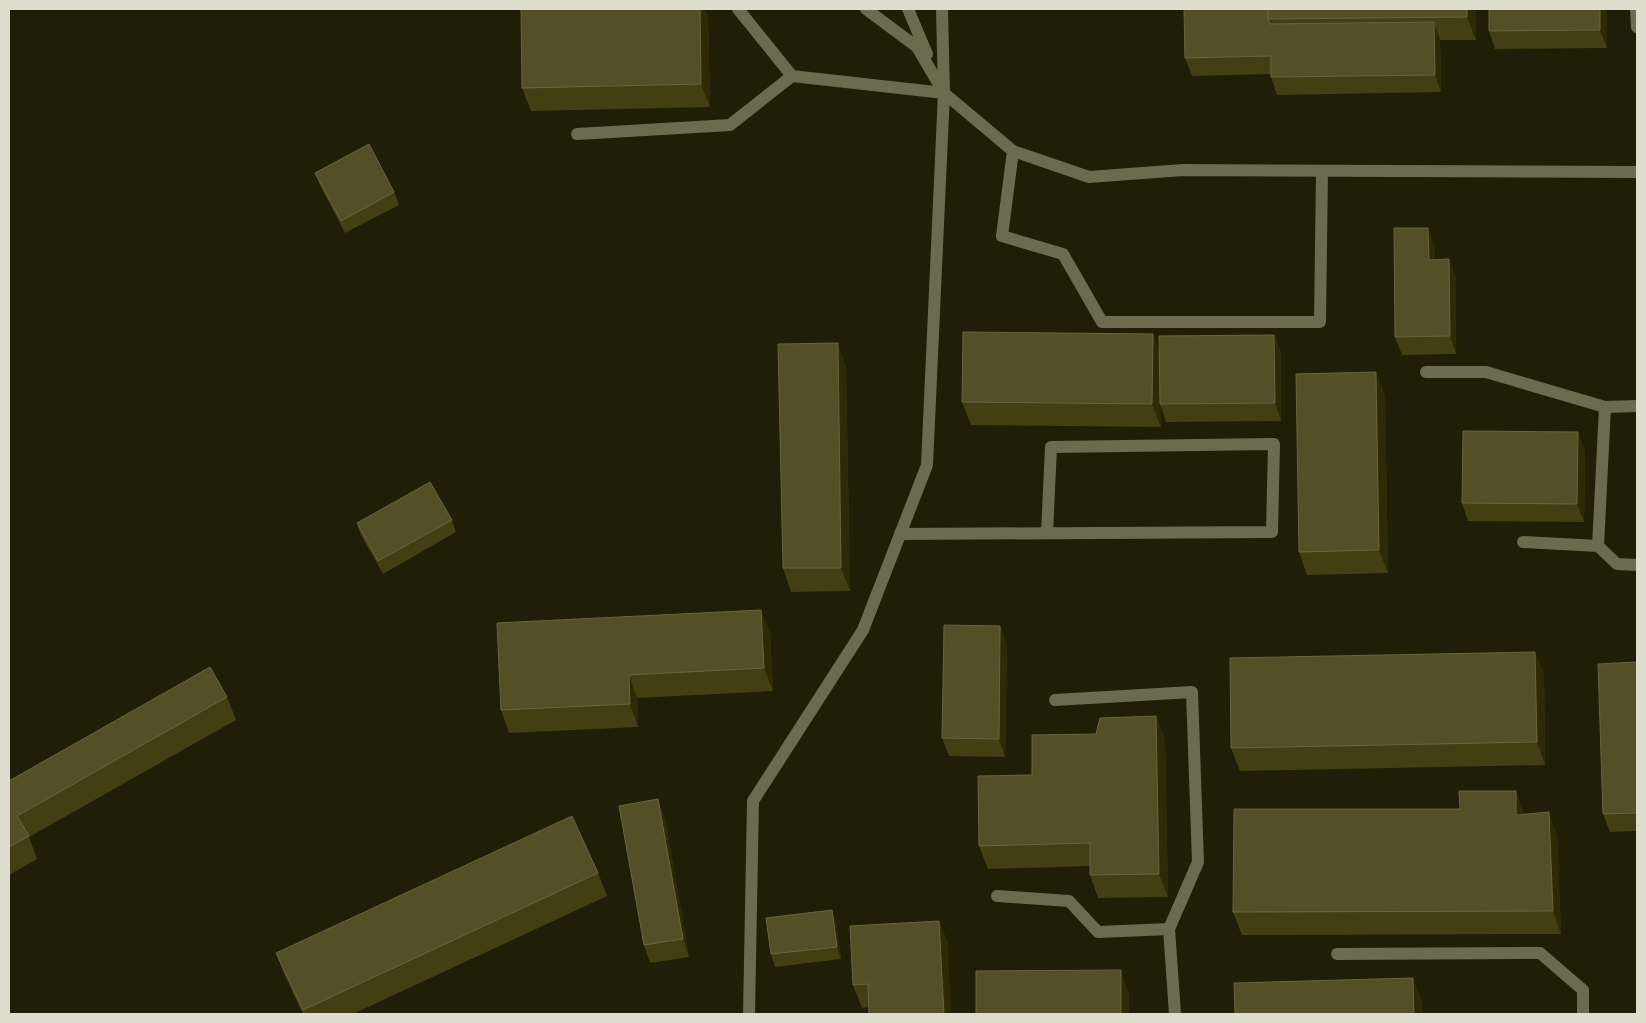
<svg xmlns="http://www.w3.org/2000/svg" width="1646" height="1023" viewBox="0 0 1646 1023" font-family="'PT Sans',sans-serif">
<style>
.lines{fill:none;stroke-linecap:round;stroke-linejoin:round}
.minor{stroke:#6c6b50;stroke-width:12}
.wall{fill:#423f13}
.shaded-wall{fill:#2d2b05}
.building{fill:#535027;stroke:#686642}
</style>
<rect width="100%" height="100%" fill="#1f1e06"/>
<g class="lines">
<g class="minor">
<path d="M738 9 792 76 944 93"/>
<path d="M866 9 917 47 944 93 1013 151 1089 177 1183 170 1637 172"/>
<path d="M908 9 927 54"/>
<path d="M1636 9 1637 27"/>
<path d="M577 134 730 125 792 76"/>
<path d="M1013 151 1002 236 1063 254 1102 322H1320L1322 171"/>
<path d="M1426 372H1486L1605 407 1637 406"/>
<path d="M900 534 1272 532 1274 444 1051 447 1047 533"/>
<path d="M1523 542 1598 546 1617 564 1637 565"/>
<path d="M1598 546 1605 407"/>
<path d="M1055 700 1192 692 1198 862 1169 929"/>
<path d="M997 896 1069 901 1098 932 1169 929 1175 1014"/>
<path d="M1337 954 1540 953 1583 990V1014"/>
<path d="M749 1014 753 801 863 630 927 465 944 93 942 9"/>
</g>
</g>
<g class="wall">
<path d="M1184 9H1476V40H1440L1441 92 1277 95 1271 77V74L1192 76 1185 58Z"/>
<path d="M1489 9H1607V48L1495 49 1489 31Z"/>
<path d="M708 16 710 107 531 111 522 88Z"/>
<path d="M315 173 394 192 399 205 345 233 320 185Z"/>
<path d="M1435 246V260L1449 259 1456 277V354L1402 355 1395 337Z"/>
<path d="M1153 334 1159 352 1274 335 1281 353V421L1166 422 1161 407V427L971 425 962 402Z"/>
<path d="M846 366 850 591 791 592 783 568Z"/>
<path d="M1385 395 1388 573 1307 575 1299 552Z"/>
<path d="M1585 450 1584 522 1468 521 1462 503Z"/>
<path d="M452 520 456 532 383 574 361 535 357 523Z"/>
<path d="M761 610 770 633 773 691 637 698 638 727 509 733 501 710Z"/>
<path d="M1000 626 1007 644 1005 757 949 756 942 738Z"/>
<path d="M1535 652 1544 675 1545 765 1240 771 1231 748Z"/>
<path d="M1637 662V831L1610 832 1603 814Z"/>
<path d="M227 697 236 720 29 837 37 859 9 875V781Z"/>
<path d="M1156 716 1165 740 1168 897 1098 898 1090 875V866L988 869 979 846 1032 775 1096 734Z"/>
<path d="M1524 814 1557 835 1561 934 1242 935 1233 912Z"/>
<path d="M665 817 689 957 650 963 644 945Z"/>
<path d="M598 873 607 896 353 1014H303L285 976 276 953Z"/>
<path d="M939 921 948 944 869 1007 862 1008 853 985Z"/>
<path d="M836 922 841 959 775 967 771 954Z"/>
</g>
<g class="shaded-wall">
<path d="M700 9H705L708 16 710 107 701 84Z"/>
<path d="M1467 9H1476V40L1467 17Z"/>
<path d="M1600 9H1607V48L1600 30Z"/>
<path d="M1434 22 1440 40 1441 92 1435 75Z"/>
<path d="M1428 228 1435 246V278L1429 260Z"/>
<path d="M1449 259 1456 277V354L1450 336Z"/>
<path d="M1153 334 1161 358 1160 404 1161 407V427L1152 404Z"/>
<path d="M1274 335 1281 353V421L1275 403Z"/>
<path d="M838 343 846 366 850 591 841 568Z"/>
<path d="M1376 372 1385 395 1388 573 1379 550Z"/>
<path d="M1578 432 1585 450 1584 522 1577 504Z"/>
<path d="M761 610 770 633 773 691 764 668Z"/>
<path d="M1000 626 1007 644 1005 757 999 739Z"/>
<path d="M1535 652 1544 675 1545 765 1537 742Z"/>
<path d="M629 675 637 698 638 727 630 704Z"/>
<path d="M1156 716 1165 740 1168 897 1159 874Z"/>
<path d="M1516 791 1524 814 1516 815Z"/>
<path d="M658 799 665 817 689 957 683 939Z"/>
<path d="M1549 812 1557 835 1561 934 1553 911Z"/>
<path d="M832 910 836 922 841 959 837 947Z"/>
<path d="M939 921 948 944 951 1014H944Z"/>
<path d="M1121 970 1129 993V1014H1121Z"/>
<path d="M1413 978 1422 1001V1014H1414Z"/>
</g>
<g class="building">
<path d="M521 9H700L701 84 522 88Z"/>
<path d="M1184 9H1268V19L1270 24 1434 22 1435 75 1271 77V56L1185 58Z"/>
<path d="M1268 9H1467V17L1268 19Z"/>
<path d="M1489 9H1600V30L1489 31Z"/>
<path d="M369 144 394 192 341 221 315 173Z"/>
<path d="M1394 228H1428L1429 260 1449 259 1450 336 1395 337Z"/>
<path d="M963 332 1153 334 1152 404 962 402Z"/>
<path d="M1274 335 1275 403 1160 404 1159 336Z"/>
<path d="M838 343 841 568H783L778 344Z"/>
<path d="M1376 372 1379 550 1299 552 1296 374Z"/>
<path d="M1463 431 1578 432 1577 504 1462 503Z"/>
<path d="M430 482 452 520 378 561 357 523Z"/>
<path d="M761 610 764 668 629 675 630 704 501 710 497 623Z"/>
<path d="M944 625 1000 626 999 739 942 738Z"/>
<path d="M1535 652 1537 742 1231 748 1230 658Z"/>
<path d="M1637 662V813L1603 814 1598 664Z"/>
<path d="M210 667 227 697 17 816 29 836 9 847V781Z"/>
<path d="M1156 716 1159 874 1090 875V843L979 846 978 776 1032 775V735L1096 734 1100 718Z"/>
<path d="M1459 791H1516V815L1549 812 1553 911 1233 912 1234 809H1460Z"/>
<path d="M658 799 683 939 644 945 619 806Z"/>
<path d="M572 816 598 873 303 1010 276 953Z"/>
<path d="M832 910 837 947 771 954 766 918Z"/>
<path d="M939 921 944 1014H869L868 984 853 985 850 926Z"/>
<path d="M1121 970V1014H976V971Z"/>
<path d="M1413 978 1414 1014H1235L1234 983Z"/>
</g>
<rect width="1646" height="1023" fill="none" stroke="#dedecf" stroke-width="20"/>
</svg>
